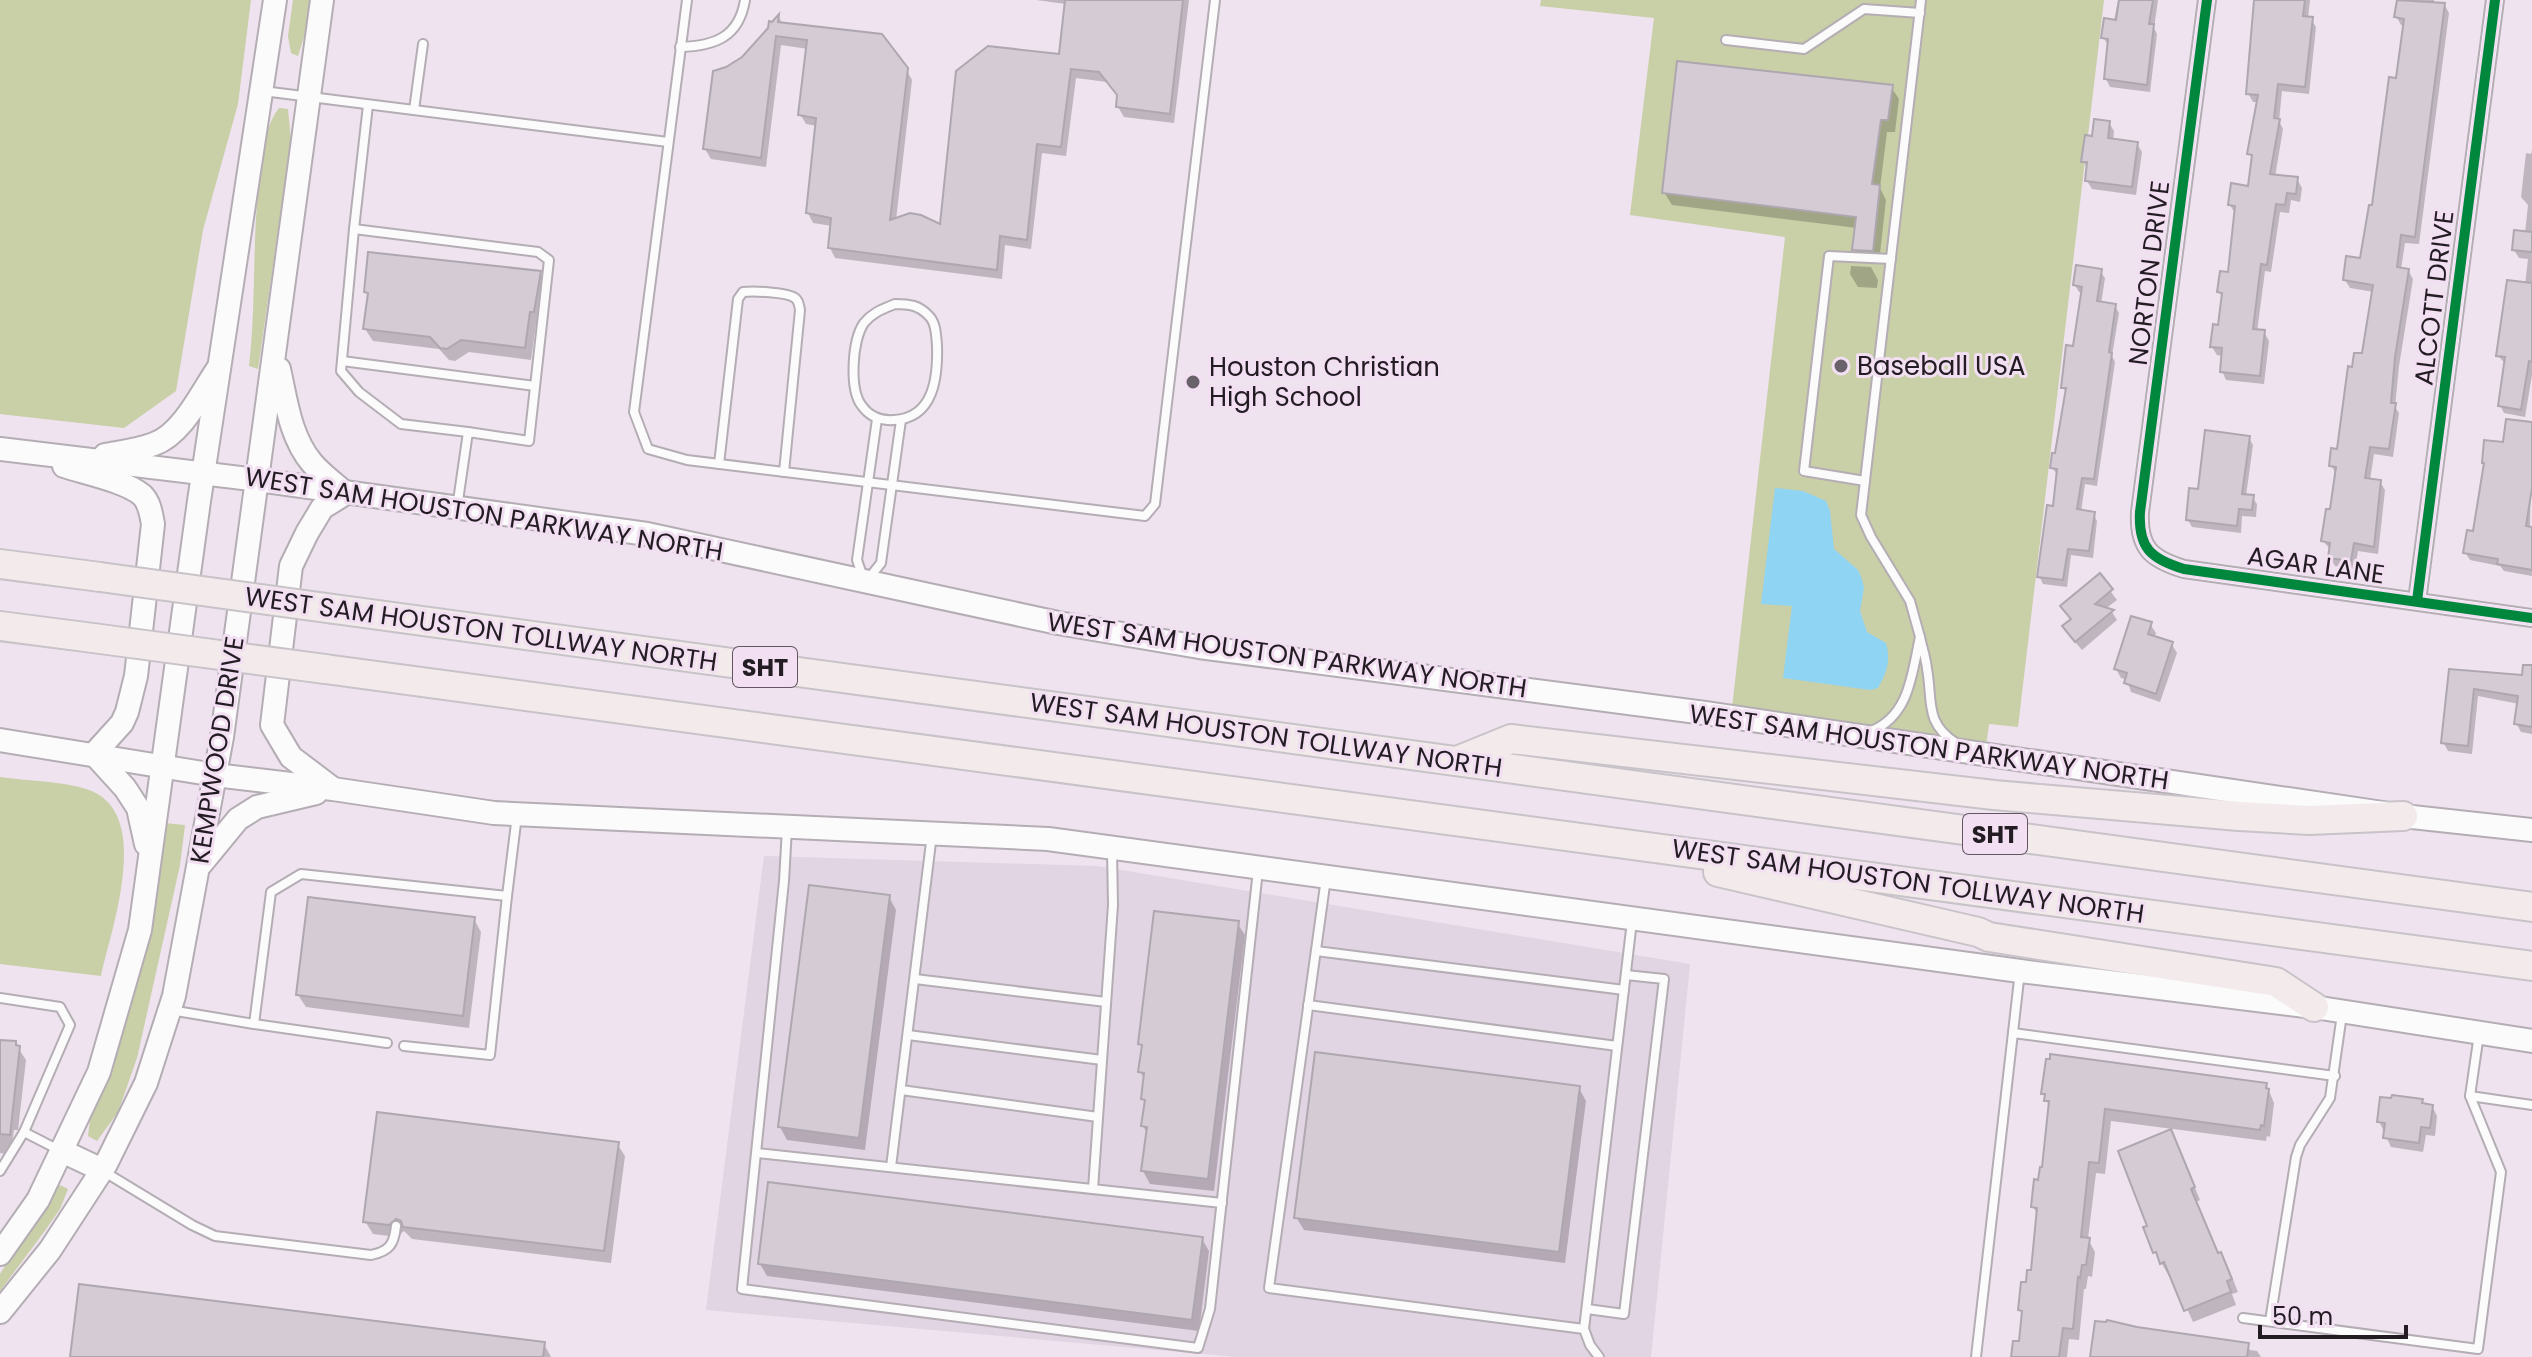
<svg xmlns="http://www.w3.org/2000/svg" width="2532" height="1357" viewBox="0 0 2532 1357" font-family="Poppins,sans-serif">
<style>
.commercial{fill:#e1d4e3}
.green{fill:#c9cfa7}
.water{fill:#90d4f4}
.shadow{fill:#0003}
.building{fill:#d4cbd4;stroke:#afa7af;stroke-width:2}
.lines{fill:none;stroke-linecap:round;stroke-linejoin:round}
.lane-casing{stroke:#b4adb4;stroke-width:12}
.street-casing{stroke:#b4adb4;stroke-width:20}
.secondary-casing{stroke:#b4adb4;stroke-width:26}
.highway-casing{stroke:#c8c3c8;stroke-width:32}
.lane{stroke:#fcfbfc;stroke-width:8}
.street{stroke:#fcfbfc;stroke-width:16}
.secondary{stroke:#fcfbfc;stroke-width:22}
.highway{stroke:#f3eaeb;stroke-width:28}
.highway-bridge-casing{stroke:#c8c3c8;stroke-width:32;stroke-linecap:butt}
.highway-bridge{stroke:#f3eaeb;stroke-width:28}
.cycleway-casing{stroke:#f2dff2;stroke-width:15}
.cycleway{stroke:#00873e;stroke-width:10}
.poi-dot{fill:#6a626a;stroke:#f2dff2;stroke-width:3}
.labels{text-anchor:middle;dominant-baseline:central;stroke-width:6;stroke-linejoin:round;paint-order:stroke}
.shield{fill:#f2dff2;stroke:#615661;stroke-width:2}
.shield-label{font-size:24px;font-weight:bold;fill:#231c23}
.street-label{font-size:26px;fill:#231c23;stroke:#f2dff2}
.poi-label{font-size:26px;fill:#231c23;stroke:#f2dff2;text-anchor:start}
</style>
<rect width="100%" height="100%" fill="#eee3ee"/>
<path class="commercial" d="M764 856 1097 866 1690 964 1651 1357H1237L706 1310Z"/>
<g class="green">
<path d="M0 0H251L238 104 203 230 176 391 124 428 0 414Z"/>
<path d="M293 0H311L309 21 298 56 291 53 288 36Z"/>
<path d="M1541 0H2104L2018 727 1989 724 1985 755 1731 717 1785 237 1630 215 1654 18 1540 6Z"/>
<path d="M279 108 288 109 291 141 258 369 249 366C257 298 251 229 262 160 265 142 267 123 279 108Z"/>
<path d="M0 777C27 781 61 781 86 789 155 810 111 929 101 976L0 964Z"/>
<path d="M164 823 185 825 180 865 137 1058 118 1112 97 1141 88 1136 90 1119Z"/>
<path d="M60 1185 68 1189 60 1209 44 1232 0 1291V1274L43 1205Z"/>
</g>
<path class="water" d="M1775 488 1803 491 1826 501 1830 511 1834 549 1858 570 1862 579 1864 588 1860 611 1867 632 1886 643C1891 661 1887 672 1878 688L1870 690 1783 678 1792 606 1761 604Z"/>
<g class="shadow">
<path d="M1036 0H1189L1174 123 1124 117 1118 107 1119 97 1107 82 1076 78 1066 156 1042 153 1031 249 1005 245 1002 279 835 258 830 248 832 226 813 223 808 213 817 126 806 124 800 114 808 49 781 45 766 167 711 159 705 149 727 69 743 58 779 17 783 25 906 69 912 80 896 220 942 227 1060 57 1066 4Z"/>
<path d="M2118 0H2158L2154 28 2157 34 2150 92 2110 87 2106 79 2108 45 2103 37 2114 21Z"/>
<path d="M2256 0H2310L2308 18 2311 19 2316 27 2309 94 2282 91 2279 121 2283 129 2275 177 2297 179 2302 188 2300 202 2291 200 2289 213 2280 212 2271 272 2265 271 2257 332H2264L2269 341 2264 384 2226 380 2222 371 2223 356 2217 355 2212 347 2219 327 2223 299 2219 291 2229 274 2235 213 2230 205 2250 188 2253 160 2250 154 2258 102H2253L2248 93Z"/>
<path d="M2399 0H2434V3L2444 4 2449 13 2419 244 2405 243 2401 269 2408 270 2413 279 2399 366 2395 407 2399 413 2393 457 2374 454 2370 480 2380 482 2385 490 2378 554 2358 551 2355 569 2335 566 2330 557 2331 550 2323 541 2331 512 2336 474 2331 465 2338 451 2354 369 2363 356 2374 292 2350 288 2345 280 2361 260 2374 207 2405 26 2401 25 2396 16Z"/>
<path d="M1891 87 1899 99 1895 132H1887L1880 188 1886 200 1879 263 1861 262 1854 250 1857 228 1672 205 1664 192Z"/>
<path d="M2109 123 2114 131 2113 141 2137 144 2142 152 2136 195 2092 189 2087 181 2088 169 2083 161Z"/>
<path d="M2532 150V375L2525 417 2504 413 2500 405 2506 364 2498 356 2525 285 2528 259 2519 258 2514 250 2525 233 2528 205 2521 197 2526 153 2531 154Z"/>
<path d="M1851 266 1871 267 1878 280 1877 288 1858 287 1850 274Z"/>
<path d="M2100 271 2105 278 2101 304 2115 306 2119 313 2112 356 2115 362 2097 486 2085 484 2081 512 2093 513 2097 521 2093 558 2071 555 2067 587 2043 584 2039 576 2054 508 2059 476 2052 468 2057 455 2067 395 2063 387 2074 348 2083 293 2079 292 2075 285Z"/>
<path d="M539 273 547 285 541 324H536L531 360 469 352 455 361 449 360 439 349 373 341 365 329 369 298 366 292Z"/>
<path d="M2532 424 2530 529 2532 576 2504 571 2500 566 2470 560 2465 552 2475 534 2485 466 2484 463Z"/>
<path d="M2249 438 2253 445 2246 496 2252 497 2257 504 2256 517 2242 516 2241 533 2192 527 2188 520 2200 491Z"/>
<path d="M2099 576 2117 600 2105 609 2112 612 2117 620 2082 650 2070 636 2072 621 2062 607Z"/>
<path d="M2150 624 2156 633 2154 638 2171 643 2177 653 2160 702 2131 692 2127 680 2121 678 2116 669Z"/>
<path d="M2451 671 2532 678V734L2521 732 2516 723 2519 704 2478 696 2472 754 2448 751 2443 742Z"/>
<path d="M889 897 896 910 865 1150 787 1140 780 1127Z"/>
<path d="M474 919 481 932 469 1028 306 1007 298 995Z"/>
<path d="M1237 923 1245 935 1214 1191 1150 1184 1143 1171 1148 1135 1143 1126 1146 1105 1143 1099 1146 1080 1140 1072 1143 1049 1140 1044Z"/>
<path d="M0 1042 15 1043 26 1060 18 1130H14L10 1155 0 1153Z"/>
<path d="M2266 1084 2274 1103 2270 1137 2267 1136 2266 1141 2111 1121 2105 1174 2096 1173 2088 1239 2095 1252 2092 1277 2088 1276 2086 1289H2084L2079 1340 2069 1339 2067 1357H2013L2020 1344 2024 1316 2020 1310 2032 1273 2038 1216 2033 1206 2044 1169 2050 1108 2043 1093Z"/>
<path d="M1579 1088 1586 1101 1565 1263 1304 1230 1296 1217Z"/>
<path d="M2422 1101 2424 1106H2432L2437 1116 2435 1136 2426 1135 2423 1152 2391 1147 2379 1121Z"/>
<path d="M617 1144 625 1156 611 1263 412 1239 404 1231 397 1237 373 1234 365 1221Z"/>
<path d="M2177 1144 2200 1200 2196 1202 2219 1255 2221 1254 2228 1267 2238 1292 2232 1294 2236 1305 2193 1322 2172 1275 2169 1276 2155 1252 2149 1227Z"/>
<path d="M1202 1239 1209 1251 1199 1331 767 1276 760 1264Z"/>
<path d="M2137 1329 2247 1345 2250 1350 2257 1351 2261 1357H2092Z"/>
<path d="M544 1344 551 1357H72Z"/>
</g>
<g class="building">
<path d="M1065 0H1183L1170 114 1116 107 1117 95 1099 72 1071 69 1061 147 1037 144 1027 240 1000 236 997 270 828 248 831 218 806 213 816 118 798 115 807 40 776 36 761 158 703 149 713 71 726 67 742 57 768 28 769 21 772 22 779 14 778 22 882 34 908 68 890 220 910 213 921 215 940 224 956 71 988 46 1059 54Z"/>
<path d="M2119 0H2153L2149 24H2154L2147 85 2104 79 2108 39 2101 38 2104 18 2116 20Z"/>
<path d="M2254 0H2305L2303 16 2313 17 2305 87 2278 84 2274 118 2280 119 2270 174 2298 177 2296 194 2287 193 2285 205 2276 204 2267 265 2261 264 2253 329 2265 330 2260 376 2220 372 2222 348 2210 347 2213 324 2218 325 2222 293 2217 292 2220 271 2228 272 2235 206 2228 205 2231 183 2248 186 2252 155 2247 154 2258 95 2246 94Z"/>
<path d="M2397 0 2445 3 2415 237 2401 235 2397 267 2409 269 2395 357 2391 403H2396L2389 449 2370 447 2365 478 2381 480 2374 547 2354 543 2351 561 2328 558 2330 543 2321 541 2326 509H2330L2336 467 2329 466 2331 448 2337 449 2348 366 2352 367 2354 353H2362L2373 285 2343 280 2346 256 2360 258 2369 205H2372L2389 77 2396 78 2404 19 2394 17Z"/>
<path d="M1677 61 1893 85 1888 120H1881L1872 184 1880 185 1873 251 1852 250 1856 217 1662 193Z"/>
<path d="M2094 119 2110 121 2108 138 2138 142 2132 187 2085 181 2087 162H2081L2085 135 2092 136Z"/>
<path d="M2514 230 2532 232V252L2512 250Z"/>
<path d="M368 252 541 271 534 312H530L525 348 461 340 447 349 440 348 430 337 363 329 368 293 364 292Z"/>
<path d="M2076 265 2102 269 2097 301 2116 304 2109 352 2112 353 2094 479 2082 478 2077 509 2095 512 2089 551 2068 549 2063 580 2037 577 2047 505 2053 506 2057 469 2050 468 2052 453H2055L2066 388H2061L2066 345 2073 346 2082 287 2073 285Z"/>
<path d="M2507 280 2532 283V362L2529 361 2521 410 2498 406 2505 357 2496 356Z"/>
<path d="M2506 419 2532 422V488L2526 526 2532 527V570L2497 564 2498 559 2463 553 2467 530 2473 531 2484 463H2482L2484 440 2503 442Z"/>
<path d="M2205 430 2250 436 2242 494 2254 495 2252 510 2239 509 2237 526 2186 520 2189 488 2198 489Z"/>
<path d="M2100 573 2113 589 2095 604 2114 610 2075 642 2062 626 2071 619 2060 606Z"/>
<path d="M2131 616 2152 622 2148 634 2173 642 2156 694 2124 683 2127 673 2114 669Z"/>
<path d="M2523 665H2532V727L2514 724 2518 696 2474 689 2468 746 2441 743 2449 669 2522 675Z"/>
<path d="M809 885 890 895 859 1138 778 1127Z"/>
<path d="M308 897 475 917 463 1016 296 995Z"/>
<path d="M1154 911 1239 921 1208 1179 1141 1171 1147 1127 1141 1126 1145 1100 1141 1099 1144 1073 1138 1072 1142 1045 1138 1044Z"/>
<path d="M0 1040 16 1041V1045L20 1046 10 1135 0 1134Z"/>
<path d="M1315 1052 1580 1086 1559 1252 1294 1218Z"/>
<path d="M2050 1054 2267 1083 2266 1088 2269 1089 2264 1126 2261 1125 2260 1130 2105 1109 2099 1163 2089 1162 2081 1237 2090 1238 2086 1265H2082L2080 1278 2078 1277 2073 1329 2063 1328 2059 1357H2011L2013 1341H2019L2022 1311 2018 1310 2021 1282H2026L2027 1270H2031L2037 1208 2031 1207 2034 1179 2038 1180 2040 1167H2042L2049 1101H2044L2045 1094H2041L2046 1059H2050Z"/>
<path d="M2392 1095 2423 1099 2422 1103 2433 1105 2430 1128 2421 1127 2419 1143 2383 1138 2385 1123 2377 1122 2380 1097 2391 1098Z"/>
<path d="M377 1112 619 1142 604 1251 403 1227 401 1221 396 1219 389 1225 363 1222Z"/>
<path d="M2171 1129 2195 1187 2191 1189 2218 1253 2221 1252 2232 1279 2227 1281 2231 1292 2184 1311 2164 1262 2160 1264 2156 1252 2153 1253 2143 1227 2147 1226 2118 1151Z"/>
<path d="M768 1182 1203 1237 1192 1320 758 1264Z"/>
<path d="M79 1284 545 1342 543 1357H70Z"/>
<path d="M2107 1320 2137 1327 2249 1343 2247 1357H2090L2095 1321 2106 1322Z"/>
</g>
<g class="lines">
<g class="lane-casing">
<g id="lane">
<path d="M687 0 634 412 648 449 687 460 1145 516 1155 504 1215 0"/>
<path d="M1726 40 1804 49 1864 9 1920 13"/>
<path d="M680 47C715 46 739 37 745 0"/>
<path d="M263 91 668 142"/>
<path d="M368 105 354 229 538 252 549 260 529 441 468 432 457 508"/>
<path d="M414 110 423 44"/>
<path d="M354 229 341 371 359 392 401 424 468 432"/>
<path d="M895 304C909 304 919 305 929 316 936 323 936 335 937 345 938 377 934 418 894 420 881 421 870 417 862 406 849 390 852 340 864 323 873 312 883 309 895 304Z"/>
<path d="M342 361 535 386"/>
<path d="M877 419 857 560 865 583 881 563 901 420"/>
<path d="M719 464 738 299 743 292C753 291 787 292 795 298 799 301 799 305 800 310L784 472"/>
<path d="M1865 481 1804 471 1829 256 1891 259"/>
<path d="M1920 637 1910 601 1871 537 1861 515 1921 0"/>
<path d="M1871 731C1910 716 1912 672 1920 637 1922 647 1926 658 1927 669 1933 700 1924 723 1956 743"/>
<path d="M787 828 784 881 742 1289 1198 1348 1210 1309 1258 870"/>
<path d="M1326 878 1269 1288 1584 1329 1632 921"/>
<path d="M1316 951 1624 990"/>
<path d="M915 979 1106 1002"/>
<path d="M0 998 60 1007 70 1025 24 1132 0 1171"/>
<path d="M1308 1005 1617 1046"/>
<path d="M170 1010 254 1024 271 892 301 874 507 896 517 815"/>
<path d="M254 1024 387 1043"/>
<path d="M2013 1033 2335 1076"/>
<path d="M908 1035 1102 1060"/>
<path d="M404 1046 490 1055 507 896"/>
<path d="M901 1090 1098 1117"/>
<path d="M2470 1096 2532 1105"/>
<path d="M24 1132 59 1150"/>
<path d="M757 1153 1222 1203"/>
<path d="M891 1167 932 834"/>
<path d="M103 1171 192 1225 215 1236 371 1255C390 1251 394 1244 396 1226"/>
<path d="M1093 1189 1113 905 1112 850"/>
<path d="M1587 1309 1624 1314 1664 979 1626 975"/>
<path d="M2243 1318 2478 1349 2501 1172 2470 1096 2479 1034"/>
<path d="M2270 1321 2296 1157 2300 1145 2330 1098 2342 1014"/>
<path d="M1584 1329 1590 1345 1599 1357"/>
<path d="M1976 1357 2020 971"/>
</g>
</g>
<g class="street-casing">
<g id="street">
<path d="M2207 0 2140 512C2138 548 2151 559 2184 569L2532 618"/>
<path d="M2417 601 2495 0"/>
</g>
</g>
<g class="secondary-casing">
<g id="secondary">
<path d="M279 369C286 400 290 437 312 463 321 474 334 483 345 493"/>
<path d="M0 449 258 480 647 534 1058 623 1199 647 1705 713 2403 816 2532 830"/>
<path d="M105 455C121 452 139 450 154 444 183 434 202 391 219 367"/>
<path d="M64 466C85 473 125 481 142 495 150 503 151 514 153 524L136 676 127 712 122 723 94 754"/>
<path d="M0 740 215 775 333 789 494 813 1048 839 2020 971 2314 1007 2532 1041"/>
<path d="M94 754 125 788 138 808 146 844"/>
<path d="M332 788 291 757 272 725 291 566 307 533 322 508 346 493"/>
<path d="M201 864 238 819 257 807 316 793"/>
<path d="M62 1151 102 1170"/>
<path d="M0 1254 38 1200 99 1072 140 930 199 501 275 0"/>
<path d="M0 1312 50 1250 106 1164 146 1083 174 996 222 737 322 0"/>
</g>
</g>
<g class="highway-casing">
<g id="highway">
<path d="M0 564 100 577"/>
<path d="M334 609 2532 907"/>
<path d="M0 626 93 638"/>
<path d="M325 669 2532 966"/>
<path d="M1457 761 1511 739 1994 795 2239 816 2309 820 2403 816"/>
<path d="M1718 872 1978 932 1989 937 2276 982 2314 1007"/>
</g>
</g>
<use href="#lane" class="lane"/>
<use href="#street" class="street"/>
<use href="#secondary" class="secondary"/>
<use href="#highway" class="highway"/>
<g class="highway-bridge-casing">
<g id="highway-bridge">
<path d="M100 577 334 609"/>
<path d="M93 638 325 669"/>
</g>
</g>
<use href="#highway-bridge" class="highway-bridge"/>
<g class="cycleway-casing">
<g id="cycleway">
<path d="M2207 0 2140 512C2138 548 2151 559 2184 569L2532 618"/>
<path d="M2417 601 2495 0"/>
</g>
</g>
<use href="#cycleway" class="cycleway"/>
</g>
<g class="poi-dot">
<circle cx="1841" cy="366" r="8"/>
<circle cx="1193" cy="382" r="8"/>
</g>
<g class="labels">
<g class="shield">
<rect x="733" y="647" width="64" height="40" rx="6"/>
<rect x="1963" y="814" width="64" height="40" rx="6"/>
</g>
<g class="shield-label">
<text x="765" y="667">SHT</text>
<text x="1995" y="834">SHT</text>
</g>
<g class="street-label">
<text transform="translate(2149 273) rotate(-83)">NORTON DRIVE</text>
<text transform="translate(2434 298) rotate(-83)">ALCOTT DRIVE</text>
<text transform="translate(484 514) rotate(9)">WEST SAM HOUSTON PARKWAY NORTH</text>
<text transform="translate(2316 565) rotate(8)">AGAR LANE</text>
<text transform="translate(481 629) rotate(8)">WEST SAM HOUSTON TOLLWAY NORTH</text>
<text transform="translate(1287 655) rotate(8)">WEST SAM HOUSTON PARKWAY NORTH</text>
<text transform="translate(1266 735) rotate(8)">WEST SAM HOUSTON TOLLWAY NORTH</text>
<text transform="translate(1929 747) rotate(8)">WEST SAM HOUSTON PARKWAY NORTH</text>
<text transform="translate(217 750) rotate(-81)">KEMPWOOD DRIVE</text>
<text transform="translate(1908 881) rotate(8)">WEST SAM HOUSTON TOLLWAY NORTH</text>
</g>
<g class="poi-label">
<text x="1857" y="366">Baseball USA</text>
<text x="1209" y="367">Houston Christian<tspan x="1209" dy="30">High School</tspan></text>
</g>
</g>
<path d="M2260 1325v12h146v-12" fill="none" stroke="#231c23" stroke-width="4"/>
<text x="2272" y="1325" font-size="24" fill="#231c23" stroke="#f2dff2" stroke-width="6" paint-order="stroke">50 m</text>
</svg>
